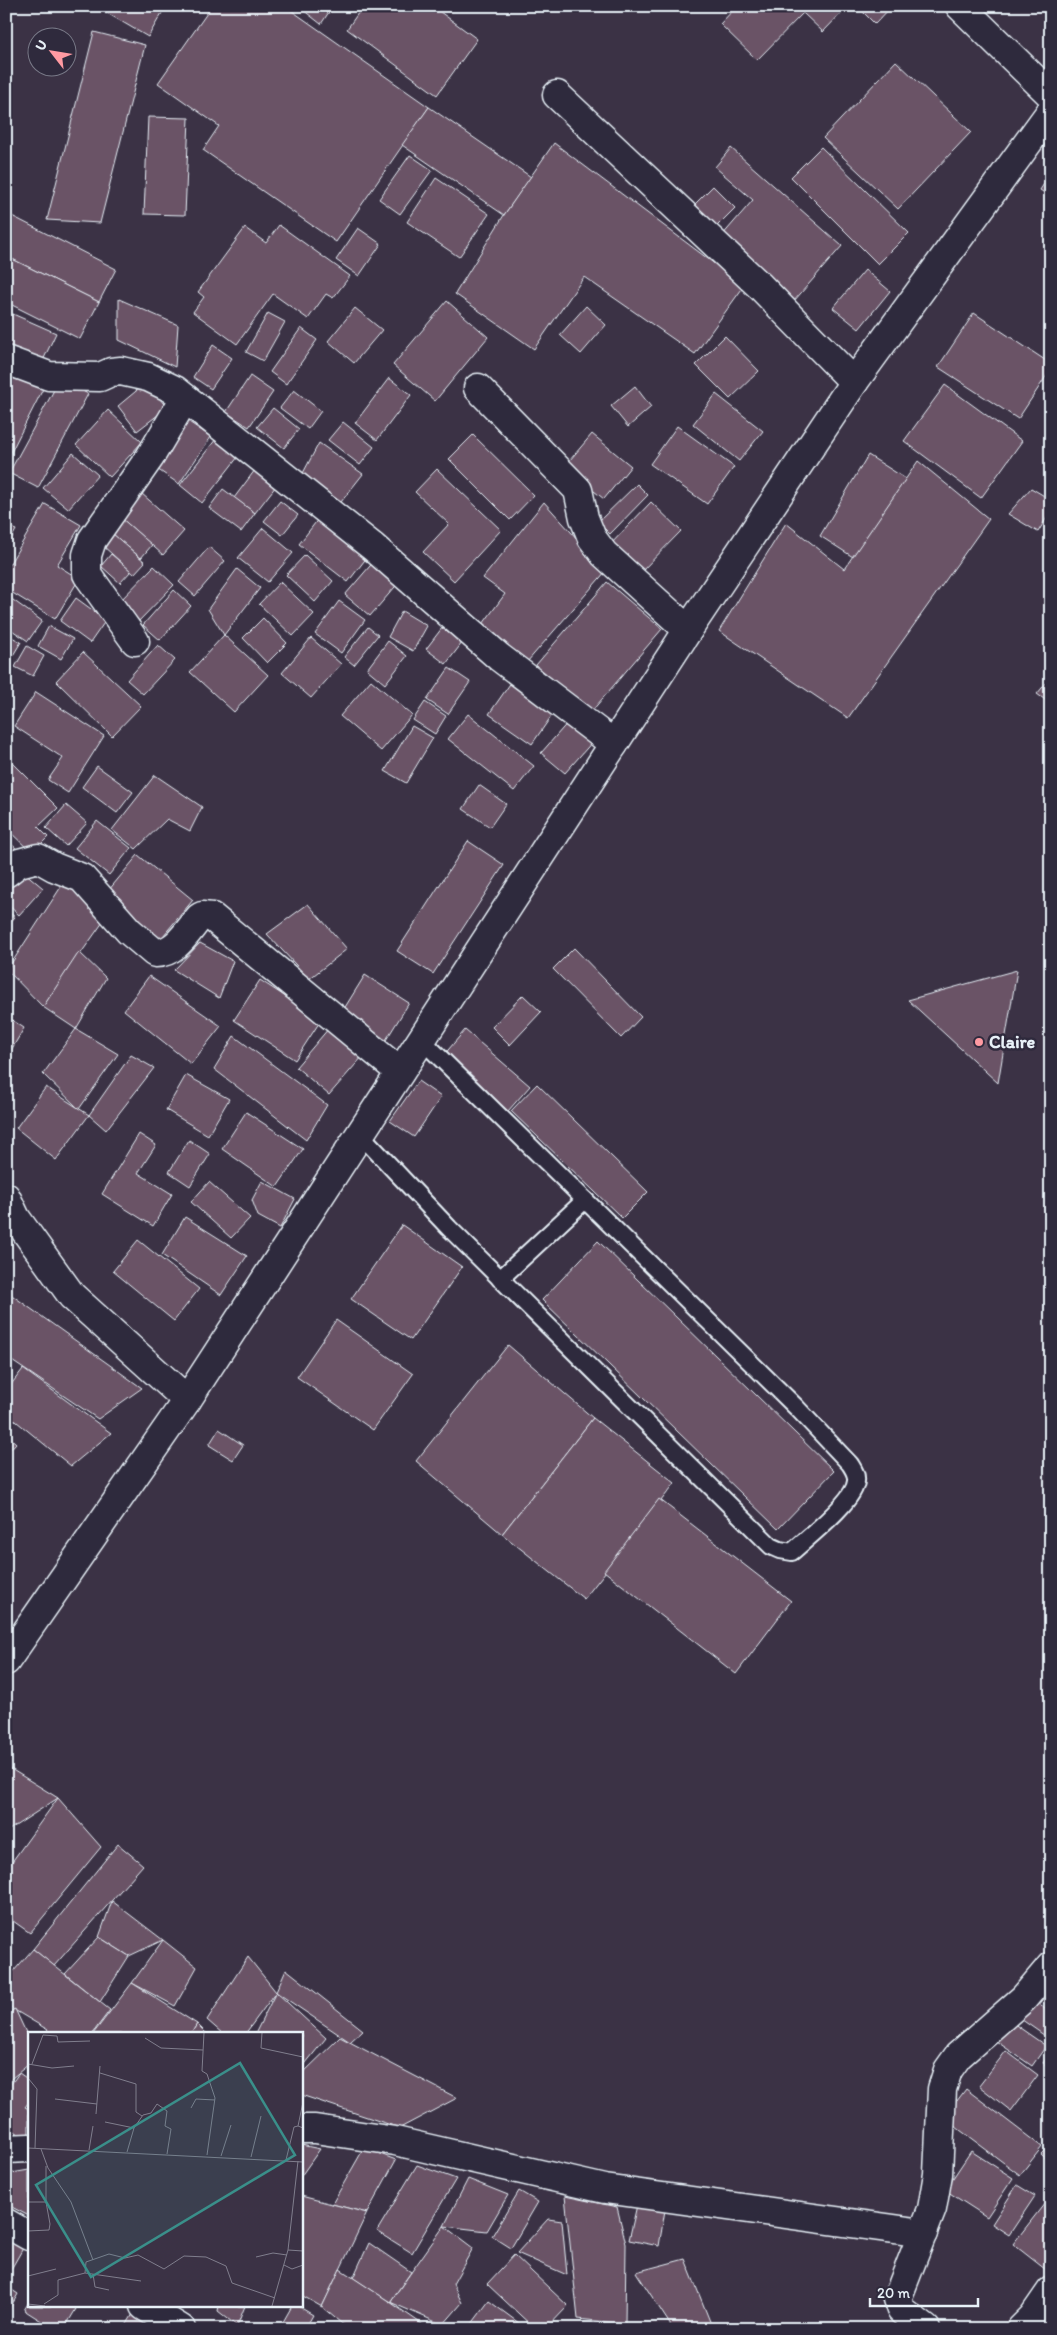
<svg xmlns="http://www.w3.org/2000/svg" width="1057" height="2335" viewBox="0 0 1057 2335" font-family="Itim,sans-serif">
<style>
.building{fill:#6a5366;stroke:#e8f1f8}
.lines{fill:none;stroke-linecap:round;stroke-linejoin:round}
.service-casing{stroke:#e8f1f8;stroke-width:20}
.minor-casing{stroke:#e8f1f8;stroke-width:31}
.service{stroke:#2f2a3d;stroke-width:16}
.minor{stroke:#2f2a3d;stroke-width:28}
.poi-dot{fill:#ff9aa2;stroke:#2f2a3d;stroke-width:2}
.labels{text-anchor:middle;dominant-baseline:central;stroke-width:5;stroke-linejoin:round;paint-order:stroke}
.poi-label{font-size:18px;font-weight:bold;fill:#e8f1f8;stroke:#2f2a3d;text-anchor:start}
.inset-road{fill:none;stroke:#807e8d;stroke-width:1}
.view{fill:#3a8f8a;fill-opacity:0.15;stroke:#3a8f8a;stroke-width:2.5}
.inset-edge{fill:none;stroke:#e8f1f8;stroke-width:2.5}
</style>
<rect width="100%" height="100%" fill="#3b3245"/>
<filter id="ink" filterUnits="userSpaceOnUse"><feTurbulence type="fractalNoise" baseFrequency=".02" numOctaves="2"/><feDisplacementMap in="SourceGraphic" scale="10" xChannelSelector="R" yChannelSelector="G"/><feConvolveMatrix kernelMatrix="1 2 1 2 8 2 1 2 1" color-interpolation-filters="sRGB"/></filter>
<g filter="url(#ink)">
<g class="building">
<path d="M95 6H166L148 37Z"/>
<path d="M212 6H285L429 107 336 242 203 150 219 126 158 83Z"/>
<path d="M285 6H298L293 12Z"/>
<path d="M298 6H333L321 24Z"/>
<path d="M363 6H432L477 39 437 95 347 29Z"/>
<path d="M737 6H848L823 32 803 13 757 60 720 24Z"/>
<path d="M857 6H892L875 24Z"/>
<path d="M94 32 145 45 100 223 47 220Z"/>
<path d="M896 61 971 132 898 209 823 138Z"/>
<path d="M429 107 531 177 504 215 402 145Z"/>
<path d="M148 117 189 118 185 215 144 214Z"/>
<path d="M554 143 744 286 695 354 584 277 534 349 455 294 504 215Z"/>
<path d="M821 147 909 233 878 264 791 177Z"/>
<path d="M731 148 842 246 794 301 721 237 753 200 715 167Z"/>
<path d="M410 155 432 170 400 214 379 199Z"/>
<path d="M1051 173V197L1040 190Z"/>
<path d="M436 178 489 214 459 257 407 222Z"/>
<path d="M713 186 735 208 717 226 695 204Z"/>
<path d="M6 213 116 269 99 302 6 256Z"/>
<path d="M279 225 350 276 333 298 326 294 308 319 273 294 237 344 193 312 204 297 198 292 245 228 266 243Z"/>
<path d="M358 228 381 244 359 276 336 260Z"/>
<path d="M6 256 99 302 80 339 6 302Z"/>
<path d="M865 270 890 291 859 329 833 308Z"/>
<path d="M119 299 178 325 175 367 119 340Z"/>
<path d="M447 301 488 337 435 401 393 365Z"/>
<path d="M586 306 606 325 581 354 560 335Z"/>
<path d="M355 308 382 330 354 363 328 341Z"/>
<path d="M6 311 56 333 39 369 6 354Z"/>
<path d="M268 313 285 322 263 361 246 352Z"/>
<path d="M974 313 1051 364V369L1018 419 938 367Z"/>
<path d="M301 328 317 340 286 384 270 372Z"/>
<path d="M725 336 759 371 730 399 696 365Z"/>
<path d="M213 345 232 358 211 389 193 377Z"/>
<path d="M16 369 46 383 6 462V389Z"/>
<path d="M250 376 273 392 249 427 226 412Z"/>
<path d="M389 378 411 395 377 440 355 423Z"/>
<path d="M60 379 88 394 38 488 9 473Z"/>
<path d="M147 382 167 408 137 431 118 406Z"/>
<path d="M945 385 1022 441 981 498 904 441Z"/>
<path d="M635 386 651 407 628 427 611 406Z"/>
<path d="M294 390 321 411 308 429 280 408Z"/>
<path d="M716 394 763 431 739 461 693 424Z"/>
<path d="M273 408 299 429 284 448 257 427Z"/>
<path d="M108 410 142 442 110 477 76 445Z"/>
<path d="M186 420 211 437 179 484 154 467Z"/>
<path d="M343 422 374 447 360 465 328 440Z"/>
<path d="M677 426 734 467 707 504 650 464Z"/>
<path d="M592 434 631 466 604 499 564 467Z"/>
<path d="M473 435 534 495 510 520 449 459Z"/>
<path d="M216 439 238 457 202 503 180 485Z"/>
<path d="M319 443 363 474 341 502 302 475Z"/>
<path d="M73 453 98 475 68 509 43 488Z"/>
<path d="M868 455 906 479 853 557 820 536Z"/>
<path d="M918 461 989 519 848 718 719 631 786 523 844 569Z"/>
<path d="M437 469 501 530 454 581 423 552 449 524 415 492Z"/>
<path d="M255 470 276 486 255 513 234 498Z"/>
<path d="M637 484 648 495 610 534 598 522Z"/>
<path d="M1031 488 1051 500V511L1038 532 1008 514Z"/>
<path d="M223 489 255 513 241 532 209 508Z"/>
<path d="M141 493 184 531 163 555 120 517Z"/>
<path d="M280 501 298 515 282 535 264 521Z"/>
<path d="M544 502 606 571 527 662 483 624 505 594 483 578Z"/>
<path d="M651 502 681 531 638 575 608 547Z"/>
<path d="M45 504 81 525 57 565 79 579 55 619 6 589V570Z"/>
<path d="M322 514 371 552 348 582 299 544Z"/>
<path d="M120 517 152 545 141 558 108 530Z"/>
<path d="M6 525 16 530 6 548Z"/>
<path d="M263 528 293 553 268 582 238 558Z"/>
<path d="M112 533 145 562 134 574 102 545Z"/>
<path d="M209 547 225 561 195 596 179 582Z"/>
<path d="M111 554 131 571 120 583 101 566Z"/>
<path d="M305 555 333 581 315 602 286 575Z"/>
<path d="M376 559 401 580 370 616 345 595Z"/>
<path d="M154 566 174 585 136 624 117 604Z"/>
<path d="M237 569 260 588 224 635 208 609Z"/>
<path d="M280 582 314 614 293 636 259 604Z"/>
<path d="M607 582 662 629 591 712 536 665Z"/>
<path d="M174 590 191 606 160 640 143 625Z"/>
<path d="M6 595 42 621 28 641 6 626Z"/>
<path d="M76 598 106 620 90 643 60 621Z"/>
<path d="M339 601 365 620 341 653 315 634Z"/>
<path d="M402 611 427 626 413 651 388 637Z"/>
<path d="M263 618 287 643 267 663 243 638Z"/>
<path d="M49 626 73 639 61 659 38 646Z"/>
<path d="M368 627 378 635 354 665 344 657Z"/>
<path d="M442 628 462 643 446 664 426 649Z"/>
<path d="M6 634 21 642 9 662 6 660Z"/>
<path d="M224 635 268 675 234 712 190 672Z"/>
<path d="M311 638 341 664 311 698 282 673Z"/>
<path d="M388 641 407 656 385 684 367 669Z"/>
<path d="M158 645 175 660 143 694 127 680Z"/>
<path d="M27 646 44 656 33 676 15 667Z"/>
<path d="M83 652 141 706 112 736 56 681Z"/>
<path d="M449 668 470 682 448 714 427 700Z"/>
<path d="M1051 677V704L1037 694Z"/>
<path d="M371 680 412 715 381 751 340 716Z"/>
<path d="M512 681 555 711 532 744 489 714Z"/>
<path d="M36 692 104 736 68 793 48 780 63 758 14 726Z"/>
<path d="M425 702 446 716 435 734 413 720Z"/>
<path d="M468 714 534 766 514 791 448 739Z"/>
<path d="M570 720 594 740 565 773 541 753Z"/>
<path d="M412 726 433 738 406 783 385 771Z"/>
<path d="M10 760 58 808 38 827 48 837 32 853 6 828V763Z"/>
<path d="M97 766 133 792 117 813 82 787Z"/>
<path d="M155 775 202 807 190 831 167 819 136 849 112 830Z"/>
<path d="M479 785 506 804 490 827 463 809Z"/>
<path d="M66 805 87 823 66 846 46 828Z"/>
<path d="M97 821 131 848 109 875 75 848Z"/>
<path d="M6 839 19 851 6 867Z"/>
<path d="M468 841 504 865 433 974 397 951Z"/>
<path d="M138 855 193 900 158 942 103 897Z"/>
<path d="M18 867 43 888 19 915 6 903V880Z"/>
<path d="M68 876 103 922 43 1007 7 970Z"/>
<path d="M308 904 347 949 309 979 267 934Z"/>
<path d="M6 910 15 917 6 927Z"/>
<path d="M200 943 233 961 219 998 174 970Z"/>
<path d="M574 948 641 1017 621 1038 553 969Z"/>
<path d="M79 952 106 978 76 1029 43 1007Z"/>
<path d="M1017 970 998 1083 908 1000Z"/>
<path d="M365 975 409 1003 386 1040 342 1012Z"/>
<path d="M149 976 221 1026 191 1064 124 1010Z"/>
<path d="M260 980 321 1020 295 1060 234 1020Z"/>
<path d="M523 995 541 1012 510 1045 492 1027Z"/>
<path d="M6 1016 24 1028 6 1059Z"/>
<path d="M329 1028 363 1056 329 1095 296 1067Z"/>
<path d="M76 1029 118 1054 79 1109 43 1074Z"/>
<path d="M465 1030 530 1086 508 1111 443 1056Z"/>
<path d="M234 1036 327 1105 306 1140 214 1069Z"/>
<path d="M131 1055 154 1068 106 1130 89 1115Z"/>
<path d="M186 1075 229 1099 208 1135 166 1110Z"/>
<path d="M418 1081 441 1097 414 1137 390 1121Z"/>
<path d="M537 1084 648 1192 622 1218 511 1111Z"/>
<path d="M46 1087 89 1115 56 1160 16 1128Z"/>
<path d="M246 1112 303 1149 277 1187 222 1149Z"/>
<path d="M139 1134 156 1145 138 1173 172 1194 153 1226 102 1194Z"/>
<path d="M189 1140 210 1154 190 1186 169 1172Z"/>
<path d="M262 1181 295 1199 280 1228 258 1216 252 1200Z"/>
<path d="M209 1182 250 1218 231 1238 191 1202Z"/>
<path d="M185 1217 247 1256 221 1295 162 1255Z"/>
<path d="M402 1225 462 1267 411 1340 351 1299Z"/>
<path d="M138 1240 199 1289 174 1321 113 1271Z"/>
<path d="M598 1241 834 1471 778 1529 542 1300Z"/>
<path d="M6 1291 142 1388 98 1419 6 1357Z"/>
<path d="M336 1320 413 1374 373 1430 297 1377Z"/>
<path d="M508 1345 593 1418 502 1534 416 1461Z"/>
<path d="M23 1369 111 1433 71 1466 6 1413V1391Z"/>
<path d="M593 1418 675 1483 584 1599 502 1534Z"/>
<path d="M219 1429 243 1445 233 1460 209 1445Z"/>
<path d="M6 1434 16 1443 6 1454Z"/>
<path d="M659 1499 791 1601 736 1674 604 1571Z"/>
<path d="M6 1766 58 1798 9 1830 6 1828Z"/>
<path d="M58 1798 101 1847 30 1933 6 1916V1861L11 1863Z"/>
<path d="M118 1844 143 1865 54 1966 33 1949Z"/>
<path d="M112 1901 163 1940 129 1956 99 1937Z"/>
<path d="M99 1937 129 1956 100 2002 65 1974Z"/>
<path d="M163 1940 197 1967 175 2006 132 1983Z"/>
<path d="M33 1949 110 2010 92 2034H46L48 2030 6 2005V1980Z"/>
<path d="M248 1957 276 1992 245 2034H223L207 2020Z"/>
<path d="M286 1969 363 2030 350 2042 276 1992Z"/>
<path d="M132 1983 197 2024 191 2034H93Z"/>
<path d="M276 1992 326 2038 301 2069V2034H255Z"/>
<path d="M1028 1996 1051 2012V2040L1015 2015Z"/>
<path d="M15 2009 29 2039V2064L6 2083V2014Z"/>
<path d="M1010 2021 1046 2046 1032 2066 996 2041Z"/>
<path d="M197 2024 207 2034H191Z"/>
<path d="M340 2037 457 2098 400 2128 301 2095V2075Z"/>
<path d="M1006 2051 1038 2075 1011 2111 979 2086Z"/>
<path d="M1051 2052V2069L1043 2063Z"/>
<path d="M19 2073 29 2080V2102L25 2107 29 2109V2141L6 2125V2091Z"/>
<path d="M966 2089 1042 2147 1020 2175 944 2118Z"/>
<path d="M1051 2144V2163L1041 2154Z"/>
<path d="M301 2145 320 2149 301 2176Z"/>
<path d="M364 2148 396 2160 367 2213 332 2204Z"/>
<path d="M971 2151 1013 2178 987 2217 945 2190Z"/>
<path d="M417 2165 456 2179 412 2253 377 2231Z"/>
<path d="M29 2170V2216L6 2204V2174Z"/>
<path d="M468 2179 508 2195 487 2231 444 2226Z"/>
<path d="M1017 2185 1035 2196 1009 2235 992 2224Z"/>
<path d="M519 2191 538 2202 511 2248 492 2236Z"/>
<path d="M301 2196 367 2213 322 2307 301 2295Z"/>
<path d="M565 2196 617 2207 626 2244 625 2324 578 2319Z"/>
<path d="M1045 2203 1051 2208 1050 2273 1013 2244Z"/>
<path d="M637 2205 665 2210 659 2246 629 2240Z"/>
<path d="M548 2219 562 2221 567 2275 517 2253Z"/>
<path d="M444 2226 473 2248 453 2284 462 2303 443 2325 390 2302Z"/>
<path d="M6 2232 26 2243 6 2278Z"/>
<path d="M369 2243 411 2272 390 2302 353 2278Z"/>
<path d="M514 2255 568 2306 546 2329H535L487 2284Z"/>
<path d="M685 2259 713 2329H673L636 2272Z"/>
<path d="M340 2269 390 2302 429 2329H350L341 2323 322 2307Z"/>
<path d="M6 2286 18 2294 6 2315Z"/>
<path d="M489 2301 527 2329H468Z"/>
<path d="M29 2302V2306H72L76 2309 64 2329H54L24 2310Z"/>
<path d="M219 2306H245L237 2326 218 2311Z"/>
<path d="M292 2306H298L313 2315 305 2329H279Z"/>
<path d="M133 2314 157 2329H124Z"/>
</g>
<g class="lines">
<g class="service-casing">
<g id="service">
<path d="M360 1134 449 1228 771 1546 780 1550 792 1552C807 1538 855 1501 856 1481 857 1474 853 1469 850 1464L797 1408 422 1040"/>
<path d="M500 1279 585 1200"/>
</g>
</g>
<g class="minor-casing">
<g id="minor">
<path d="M960 6 1051 95"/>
<path d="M557 95 760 286 854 382"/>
<path d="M6 360 49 376 100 377 111 372 121 371 148 377 175 390 373 547 499 657 614 744"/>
<path d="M478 388 578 490 584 518 592 538 604 554 688 630"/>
<path d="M135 641 87 574V555L92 540 150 457 185 398"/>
<path d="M6 873 19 863 38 858 54 867 82 878 129 931 155 953C175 954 187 932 199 918L202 916 212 917 400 1072"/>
<path d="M6 1197 16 1218 72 1296 187 1400"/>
<path d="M6 1661 187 1400 688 630 854 382 1051 111"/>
<path d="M301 2129H315L395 2141 605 2189 923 2233"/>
<path d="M6 2149 29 2148"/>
<path d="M6 2223 29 2236"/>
<path d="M144 2306 181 2329"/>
<path d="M926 2329 901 2310 897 2299 932 2209 938 2174 942 2089 948 2070 958 2056 1024 1998 1051 1966"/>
<path d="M1021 2329 1033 2317 1051 2291"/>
</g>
</g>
<use href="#service" class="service"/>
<use href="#minor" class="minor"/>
</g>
</g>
<circle class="poi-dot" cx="979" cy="1042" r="5"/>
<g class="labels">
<g class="poi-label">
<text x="989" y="1042">Claire</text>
</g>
</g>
<g transform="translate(28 2032)">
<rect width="275" height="275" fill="#3b3245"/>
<path class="inset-road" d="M176 1 174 39 179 42 187 66 179 123M234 1 233 16 275 25M117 6 133 16 175 18M0 32 24 36 46 34M4 32 15 3 29 4 30 10 62 9M72 41 108 52V80L114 84M0 46 9 57 7 116M27 67 69 72M275 70 270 94 275 96M163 76 168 67 187 68M68 82 72 34M77 90 106 96M0 116 275 130M13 117 20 136 43 170 65 228M61 118 65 94M99 120 106 96 115 83 123 81 129 72 139 79 137 94 143 97 139 122M193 124 203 93M223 125 233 84M258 128 266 95 270 94M0 170H18L22 192 21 198 0 199M18 170V134M260 218 275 219M228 225 245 221 259 223M256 233 264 237 275 233M57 241 113 249M65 242 67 255 81 258M0 244 28 237M0 272 17 274M16 272 30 263V248L57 241 58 230 81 222 97 226 110 223 136 237 156 224 178 225 198 234 204 251 247 266M244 274 260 218 270 129"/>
<path class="view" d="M212 31 267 123 63 245 8 153Z"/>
<rect width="275" height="275" class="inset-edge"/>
</g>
<rect width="1057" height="2335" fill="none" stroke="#2f2a3d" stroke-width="25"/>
<rect x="12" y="12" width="1032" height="2310" fill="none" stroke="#e8f1f8" stroke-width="2" filter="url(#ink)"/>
<g transform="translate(52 52) rotate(301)"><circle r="24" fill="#2f2a3d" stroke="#797a88"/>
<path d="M0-4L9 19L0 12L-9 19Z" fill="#ff9aa2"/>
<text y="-8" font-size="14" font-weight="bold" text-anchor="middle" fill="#e8f1f8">U</text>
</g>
<path d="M870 2298v8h108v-8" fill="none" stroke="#e8f1f8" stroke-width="2.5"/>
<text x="877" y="2298" font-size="15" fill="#e8f1f8" stroke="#2f2a3d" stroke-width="4" paint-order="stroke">20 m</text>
</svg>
